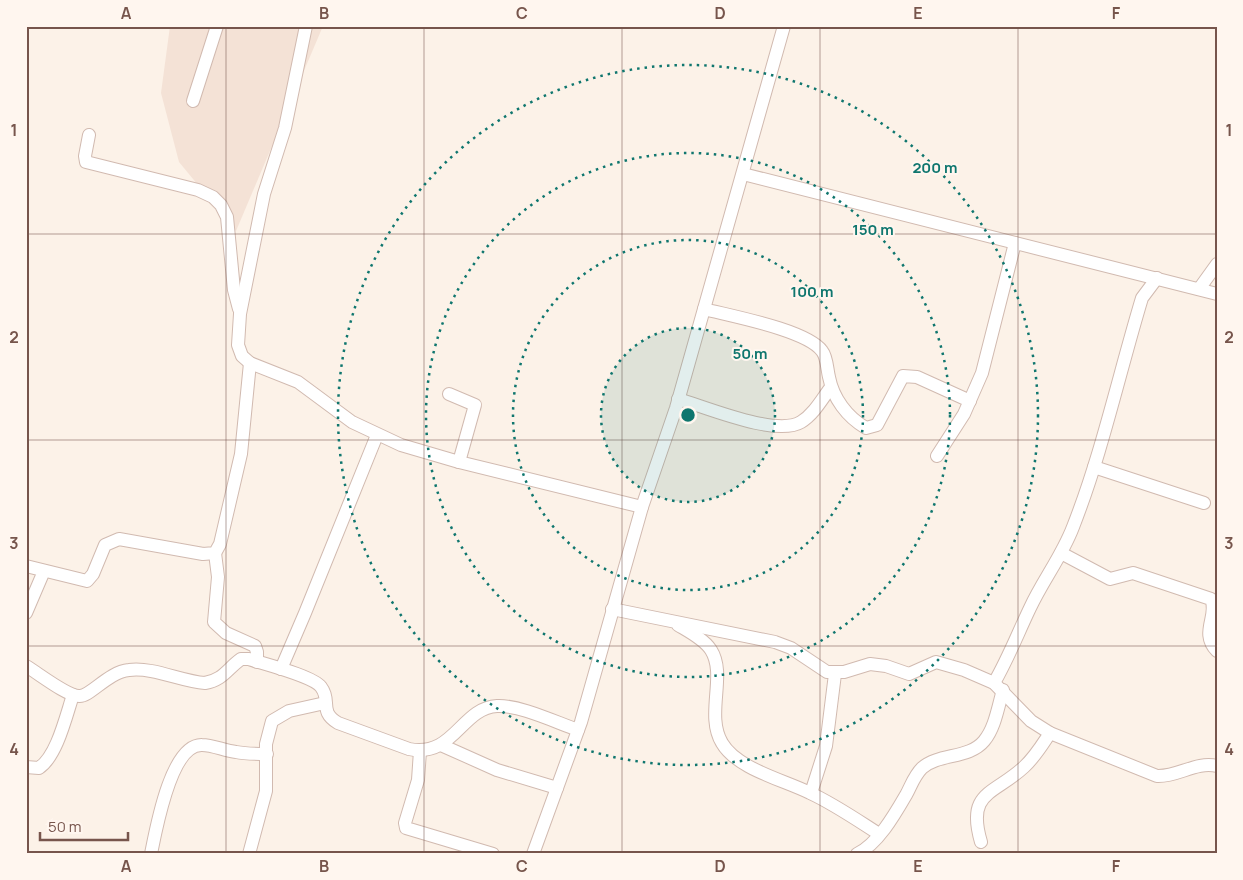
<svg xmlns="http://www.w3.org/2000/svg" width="1243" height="880" viewBox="0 0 1243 880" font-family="Manrope,sans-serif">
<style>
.residential{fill:#f4e2d6}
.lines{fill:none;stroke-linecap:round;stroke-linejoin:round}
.minor-casing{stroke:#d1bab0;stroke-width:14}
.minor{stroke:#fff;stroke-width:12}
.grid{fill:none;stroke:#77554c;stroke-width:1;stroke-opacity:0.55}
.ring{fill:none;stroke:#0f766e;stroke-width:2.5;stroke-dasharray:2.5 5}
.centre{fill:#0f766e;stroke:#fff6ef;stroke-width:2.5}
.ring-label{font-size:15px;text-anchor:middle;font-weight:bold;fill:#0f766e;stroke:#fff6ef;stroke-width:4;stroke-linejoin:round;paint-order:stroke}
.neatline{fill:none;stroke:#77554c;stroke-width:2}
.grid-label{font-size:16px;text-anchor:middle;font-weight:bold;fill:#77554c}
</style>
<rect width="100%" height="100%" fill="#fcf2e8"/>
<path class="residential" d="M170 26H323L236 231 179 162 161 93Z"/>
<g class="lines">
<g class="minor-casing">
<g id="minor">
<path d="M306 26 285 128 264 194 240 314 238 345 242 356 250 363 298 382 352 422 401 445 459 462 642 507"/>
<path d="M193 101 217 26"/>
<path d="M89 135 85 156 86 162 198 190 213 197 221 205 227 217 234 290 239 309"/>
<path d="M743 174 1217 294"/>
<path d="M1199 289 1217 264"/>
<path d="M704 309C731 316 807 330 822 351 827 357 827 369 829 377 833 398 847 417 866 428L877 425 903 376 917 377 970 401"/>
<path d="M449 394 475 405 459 462"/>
<path d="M678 399C706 407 776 437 801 422 814 414 822 399 831 387"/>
<path d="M937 456 964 414 982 373 1015 243"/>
<path d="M1094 467 1204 503"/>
<path d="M215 553 218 577 214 622 226 633 255 646 257 652V662"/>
<path d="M1061 553 1110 579 1133 573 1211 599C1219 615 1199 633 1217 651"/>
<path d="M26 566 87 581 93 574 105 545 119 539 203 554 215 553 220 544 241 454 250 363"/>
<path d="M612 609 775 642 791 648 827 672H844L870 664 886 666 909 674 936 662 964 670 994 683 1031 721 1050 733 1157 776C1178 777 1196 761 1217 766"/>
<path d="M26 613 44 571"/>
<path d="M678 625C688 631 704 639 711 650 727 675 705 715 722 743 737 769 784 780 810 793 834 804 857 820 879 834"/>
<path d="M26 666C38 673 67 696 79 696 90 697 108 672 129 670 154 667 180 681 205 683 223 680 227 669 241 659H249C264 664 313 676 321 687 332 701 318 711 338 723L409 749C454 758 461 708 497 706 520 705 555 722 578 730"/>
<path d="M281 669 305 613 377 435"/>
<path d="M994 683C1008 659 1018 633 1030 608 1043 580 1062 556 1073 527 1102 453 1119 374 1142 298L1157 278"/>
<path d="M441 745 497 770 557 788"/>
<path d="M420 751 418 780 405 823 406 828 493 854"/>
<path d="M26 767 39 768C57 756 66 716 73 695"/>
<path d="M811 793 826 746 835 674"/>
<path d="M981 842C966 791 994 795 1024 767 1035 757 1042 745 1050 733"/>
<path d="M151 854C156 829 171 744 202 745 213 745 225 751 236 752 246 754 256 754 267 754"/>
<path d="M249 854 266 791V744L272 721 289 711 325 703"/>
<path d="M533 854 581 722 642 507 676 408 784 26"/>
<path d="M857 854C878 844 895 814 906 795 911 786 914 776 922 768 939 753 969 759 984 741 995 728 998 707 1003 690"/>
</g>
</g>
<use href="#minor" class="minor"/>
</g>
<path class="grid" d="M226 26V854M424 26V854M622 26V854M820 26V854M1018 26V854M26 234H1217M26 440H1217M26 646H1217"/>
<circle cx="688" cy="415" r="87" fill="#0f766e" fill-opacity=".12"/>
<g class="ring">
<circle cx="688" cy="415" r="87"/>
<circle cx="688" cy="415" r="175"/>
<circle cx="688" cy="415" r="262"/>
<circle cx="688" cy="415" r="350"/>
</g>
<circle cx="688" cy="415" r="8" class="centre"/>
<g class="ring-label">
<text x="935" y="173">200 m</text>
<text x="873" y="235">150 m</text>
<text x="812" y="297">100 m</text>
<text x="750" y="359">50 m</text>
</g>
<rect width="1243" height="880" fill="none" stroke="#fff6ef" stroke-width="55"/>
<path d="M40 832v8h88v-8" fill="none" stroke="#77554c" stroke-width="2.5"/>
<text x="48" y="832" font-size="15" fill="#77554c" stroke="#fff6ef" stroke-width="4" paint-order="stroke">50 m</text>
<rect x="28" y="28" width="1188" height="824" class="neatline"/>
<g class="grid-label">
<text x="126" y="19">A</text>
<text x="324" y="19">B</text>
<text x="522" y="19">C</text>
<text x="720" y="19">D</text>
<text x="918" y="19">E</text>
<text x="1116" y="19">F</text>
<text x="14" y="136">1</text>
<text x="1229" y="136">1</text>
<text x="14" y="343">2</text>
<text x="1229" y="343">2</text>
<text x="14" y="549">3</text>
<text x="1229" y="549">3</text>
<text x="14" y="755">4</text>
<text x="1229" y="755">4</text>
<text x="126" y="872">A</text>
<text x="324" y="872">B</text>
<text x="522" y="872">C</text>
<text x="720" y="872">D</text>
<text x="918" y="872">E</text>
<text x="1116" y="872">F</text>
</g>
</svg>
